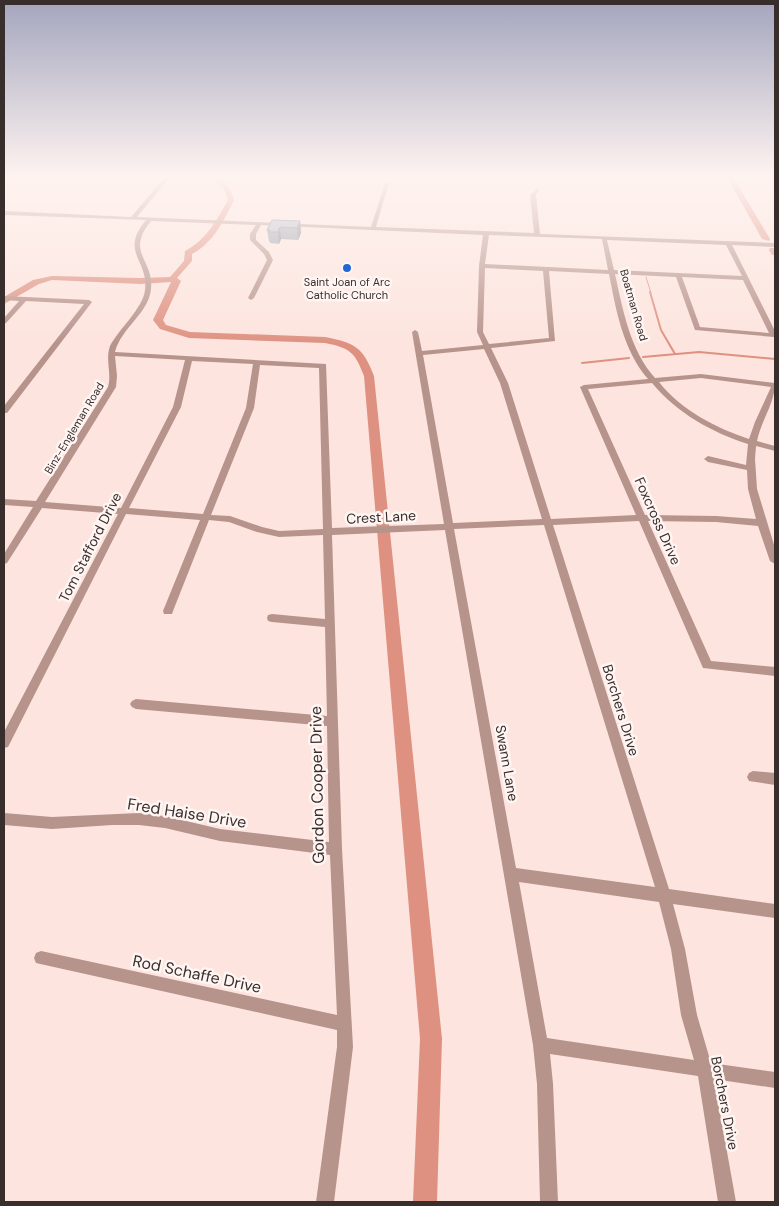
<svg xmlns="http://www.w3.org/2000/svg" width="779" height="1206" viewBox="0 0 779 1206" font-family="'DM Sans',sans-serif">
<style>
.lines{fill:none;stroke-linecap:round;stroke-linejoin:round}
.stream-far1{stroke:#de9180;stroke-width:1}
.stream{stroke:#de9180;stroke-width:2}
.river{fill:#de9180;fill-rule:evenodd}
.minor{fill:#b6938b;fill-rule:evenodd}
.wall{fill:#939dac}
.shaded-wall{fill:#78808c}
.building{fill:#abb7c8;stroke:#78808c}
.poi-dot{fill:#2367d3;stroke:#fff5f3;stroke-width:2}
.labels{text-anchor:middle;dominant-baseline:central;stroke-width:5;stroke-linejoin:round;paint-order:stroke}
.far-poi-label{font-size:11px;fill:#382e2c;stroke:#fff5f3}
.far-street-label{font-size:11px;fill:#382e2c;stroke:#fff5f3}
.street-label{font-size:14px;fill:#382e2c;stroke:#fff5f3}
.near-street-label{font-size:16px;fill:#382e2c;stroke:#fff5f3}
</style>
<rect width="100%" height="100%" fill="#fde4de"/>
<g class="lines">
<path class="stream-far1" d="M646 277 651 293"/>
<g class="stream">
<path d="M650 292 661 330 675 354"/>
<path d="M643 357 699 352 775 359"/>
<path d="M582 363 629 358"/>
</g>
<g class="river">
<path d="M209 177C224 177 230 187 234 200 223 222 214 242 192 254V261L177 278 181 281 163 320 166 325 190 332 325 337C355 343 363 347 374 376L442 1039 437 1202H413L420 1039 364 376C355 352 350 348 325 343L189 338 160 329 153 320 171 282 140 284 52 280 39 284 4 304V297L33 280 52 276 140 278 170 277 184 261 185 251C207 239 216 221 228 200L224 189Z"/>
<path d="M727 177H733L770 239 769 241 762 239Z"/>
<path d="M770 248H775V255H772L769 250Z"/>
</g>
<g class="minor">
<path d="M165 177H170L137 217 371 227 385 183 387 182 389 183 376 227 534 233 530 195 537 189 539 190 536 195 540 234 775 243V247L732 245 775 331 774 337 695 330 676 277 615 274C623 310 630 350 655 378L701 374 775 383C775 403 761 421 757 441L775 446V451L756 446 755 459 757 489 775 548V564L770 561 758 526 716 522 648 521 711 661 775 667V676L703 668 639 521 553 525 669 889 775 904V918L673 904 685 949 697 1015 711 1063 775 1072V1088L714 1079 736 1202H718L698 1076 550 1054 553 1084 558 1202H540L537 1084 533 1045 445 530 332 535 342 849 353 1047 334 1202H316L337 1047V1030L36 963 34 958 36 953 41 951 337 1015 330 855 220 841 165 828 139 825H112L52 829 4 825V813L52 817 139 813 165 816 220 829 329 842 327 726 136 709 132 707 130 704 132 701 136 699 327 716 325 627 272 622 268 621 267 618 268 615 272 614 325 619 323 535 279 537 257 532 229 522 209 520 173 611 172 614H164L163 611 200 520 126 514 8 747 4 748V732L118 514 42 508 7 563 4 564V554L33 507 4 505V499L36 501 108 387C112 373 105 360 110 346 119 329 143 308 145 290 149 260 119 252 146 220L4 215V211L131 217ZM151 221 256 225 250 234V240L264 254 267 260 248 298 251 300 254 298 273 260 269 252 256 240V234L261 225 483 235 479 266 477 332 483 345 422 351 418 332 415 330 412 332 444 524 332 528 326 364 115 352C121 328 149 313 151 289 154 259 125 253 151 221ZM489 235 602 239 608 270 485 264ZM607 240 726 245 742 276 614 270ZM485 268 543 271 549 338 489 344 483 332ZM549 271 609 274C616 310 623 350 648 379L584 385 580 387 636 515 551 519 508 383 491 348 555 341ZM682 277 743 280 769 333 700 327ZM484 349 500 383 542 519 453 523 423 355ZM115 356 185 360 173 407 121 508 45 502 116 387 117 376ZM192 361 253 364 246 408 203 514 129 508 181 407ZM260 365 319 368 323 529 279 531 262 527 230 516 211 515 254 408ZM701 378 771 387 755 422 749 439C716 428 681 410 659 382ZM652 383C677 413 711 432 748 444L746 465 708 456 704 459 708 462 747 470 748 489 756 519 716 516 645 515 588 389ZM544 525 655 887 516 868 454 529ZM519 882 659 902 671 949 681 1015 694 1060 547 1038Z"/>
<path d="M4 296 89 300 92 302 7 413H4V406L84 304 26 301 6 323 4 324V318L19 301 4 300Z"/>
<path d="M753 771 775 773V785L749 781 747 777 749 773Z"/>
</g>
</g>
<path class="wall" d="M300 221 301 233 298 240 281 239 279 244 270 243V242L269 241 267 230Z"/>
<g class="shaded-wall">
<path d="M300 221 301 233 298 240 297 228Z"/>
<path d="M280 227 281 239 279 244 278 232Z"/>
</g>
<path class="building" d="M272 220 300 221 297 228 280 227 278 232H269L270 230H267Z"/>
<linearGradient id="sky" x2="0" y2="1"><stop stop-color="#a4a6be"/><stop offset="0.51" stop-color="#fef3f0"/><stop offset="1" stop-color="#fef3f0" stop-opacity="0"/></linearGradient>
<rect width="779" height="346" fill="url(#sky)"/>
<circle class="poi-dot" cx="347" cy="268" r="5"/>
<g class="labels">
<g class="far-poi-label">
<text x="347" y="282">Saint Joan of Arc<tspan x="347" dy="13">Catholic Church</tspan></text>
</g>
<g class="far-street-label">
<text transform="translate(634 305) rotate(74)">Boatman Road</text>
<text transform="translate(74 428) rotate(-59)">Binz-Engleman Road</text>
</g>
<g class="street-label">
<text transform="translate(381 517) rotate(-3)">Crest Lane</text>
<text transform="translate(658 521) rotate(66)">Foxcross Drive</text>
<text transform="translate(90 547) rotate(-63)">Tom Stafford Drive</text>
<text transform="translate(621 710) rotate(73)">Borchers Drive</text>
<text transform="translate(507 763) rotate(80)">Swann Lane</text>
<text transform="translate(725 1103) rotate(79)">Borchers Drive</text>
</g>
<g class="near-street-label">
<text transform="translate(317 785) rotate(-91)">Gordon Cooper Drive</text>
<text transform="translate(187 813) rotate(9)">Fred Haise Drive</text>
<text transform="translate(197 974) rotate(12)">Rod Schaffe Drive</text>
</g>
</g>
<rect width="779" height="1206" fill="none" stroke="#382e2c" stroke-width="10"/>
</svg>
